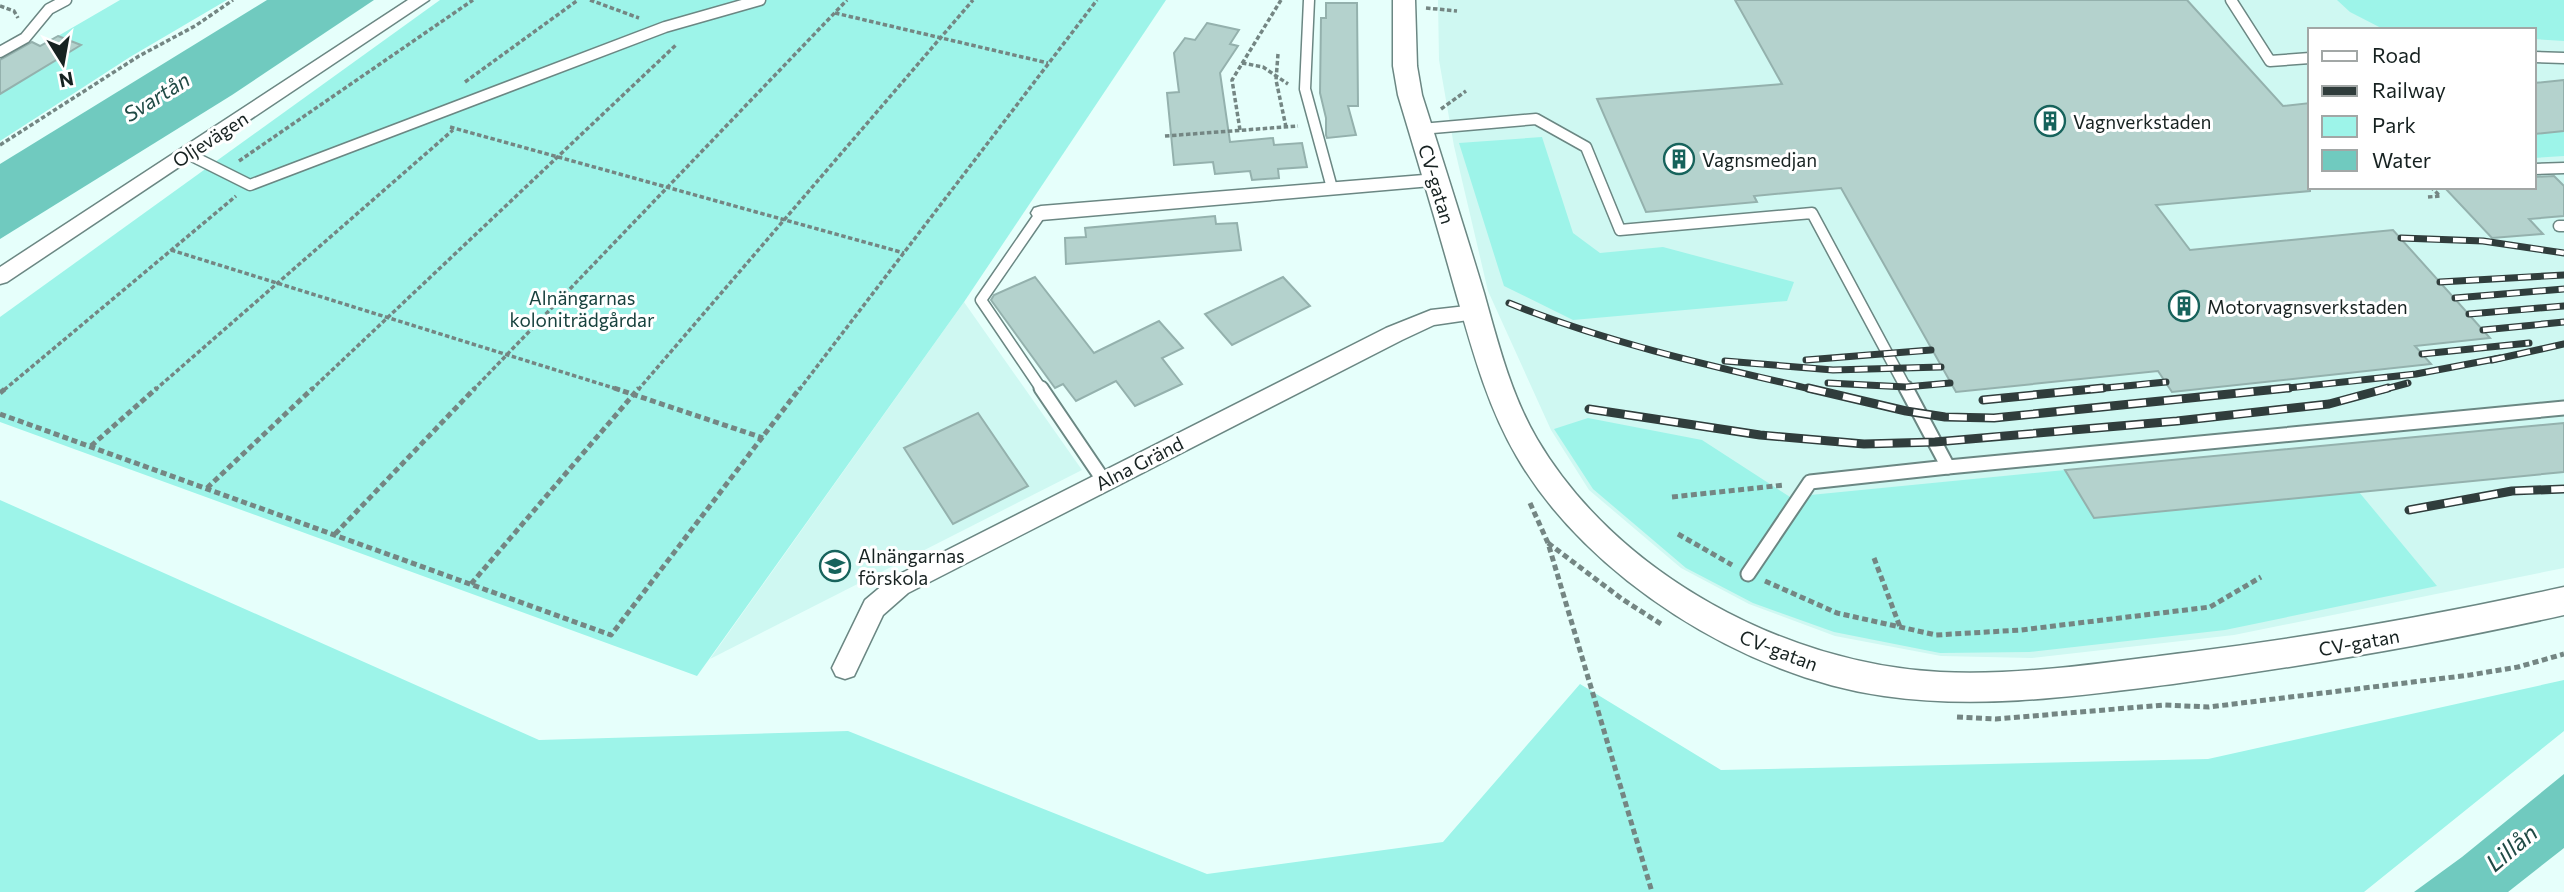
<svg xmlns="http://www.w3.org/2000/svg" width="2564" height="892" viewBox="0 0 2564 892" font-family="Commissioner,sans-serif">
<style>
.built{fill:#cff8f2;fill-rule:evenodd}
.green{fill:#9df4e9}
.water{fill:#70cabf}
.building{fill:#b4d2cd;stroke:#94b1ad;stroke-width:2}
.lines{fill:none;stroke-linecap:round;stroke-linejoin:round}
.service-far1-casing{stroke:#6b8783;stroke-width:13}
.service-casing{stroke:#6b8783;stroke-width:17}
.minor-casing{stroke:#6b8783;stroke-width:3}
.tertiary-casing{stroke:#6b8783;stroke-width:3}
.path-far1{stroke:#748683;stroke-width:3.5;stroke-dasharray:4.5 2.5;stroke-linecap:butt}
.path{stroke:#748683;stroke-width:5;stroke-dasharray:6 3.5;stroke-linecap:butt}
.service-far1{stroke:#fff;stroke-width:10}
.service{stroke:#fff;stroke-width:13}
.minor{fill:#fff;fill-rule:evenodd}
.tertiary{fill:#fff;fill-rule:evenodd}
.rail-far1-casing{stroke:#303d3c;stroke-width:7}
.rail-casing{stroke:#303d3c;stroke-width:9}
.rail-far1{stroke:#fff;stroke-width:4.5;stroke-dasharray:13;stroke-linecap:butt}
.rail{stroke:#fff;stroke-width:6;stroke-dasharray:18;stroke-linecap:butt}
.labels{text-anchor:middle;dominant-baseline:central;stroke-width:6;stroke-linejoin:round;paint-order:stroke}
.poi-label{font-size:19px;fill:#172221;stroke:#fff;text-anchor:start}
.street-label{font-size:19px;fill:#172221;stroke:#fff}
.park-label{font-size:19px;fill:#18423e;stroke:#fff}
.water-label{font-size:21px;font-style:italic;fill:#204a45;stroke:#fff}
.near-water-label{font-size:24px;font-style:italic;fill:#204a45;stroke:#fff}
</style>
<rect width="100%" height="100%" fill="#e6fffb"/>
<g class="built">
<path d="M1438 0H2564V568L2234 635 2032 658 1941 656 1835 636 1749 604 1681 568 1589 490 1551 430 1488 291 1454 146 1439 60ZM2310 30H2534V187H2310Z"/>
<path d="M964 302 1082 470 710 659Z"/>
</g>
<g class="green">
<path d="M120 0H227L130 57 0 141V94L80 46 58 36Z"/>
<path d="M440 0H1166L964 302 697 676 0 422V317Z"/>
<path d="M2337 0H2564V41L2534 39V30H2385L2350 12Z"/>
<path d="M2564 131V156L2534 158V134Z"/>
<path d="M1542 137 1573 233 1600 253 1663 247 1794 282 1787 301 1573 320 1504 286 1459 143Z"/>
<path d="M1588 418 1702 440 1790 497 2065 470 2094 518 2359 492 2437 586 2225 630 2029 652 1940 653 1834 632 1753 603 1686 568 1593 489 1554 429Z"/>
<path d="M0 500 539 740 848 731 1207 874 1443 842 1580 684 1721 770 2208 759 2564 680V731L2364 892H0Z"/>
</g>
<g class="water">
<path d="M267 0H374L232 95 0 239V164Z"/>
<path d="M2564 774V848L2508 892H2414L2462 857Z"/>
</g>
<g class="building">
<path d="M1735 0H2187L2283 106 2310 103V191L2156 205 2190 250 2393 230 2490 338 2415 346 2431 364 2172 392 2158 371 1956 392 1841 188 1754 196 1757 202 1646 212 1597 99 1782 84Z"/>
<path d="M1326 3H1357L1358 106H1348L1356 135 1327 138 1326 135V118L1320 93 1321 18H1326Z"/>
<path d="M1207 23 1239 30 1230 44 1238 46 1220 73 1230 142 1273 138 1274 145 1302 143 1307 167 1278 169 1279 178 1252 180 1250 171 1215 174 1213 162 1174 165 1167 93 1179 92 1174 53 1185 38 1195 40Z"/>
<path d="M58 36 81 45 0 94V60L32 42 40 46Z"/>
<path d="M2564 80V131L2534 134V83Z"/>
<path d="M2554 176 2564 186V216L2529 219 2543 234 2492 238 2444 187H2534V177Z"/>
<path d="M1215 216 1216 224 1237 223 1241 250 1066 264 1065 238 1086 237 1085 228Z"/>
<path d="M1035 277 1094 353 1159 321 1183 348 1162 358 1182 384 1135 406 1116 381 1076 401 1063 384 1055 388 991 300 994 295Z"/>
<path d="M1283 277 1310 306 1232 345 1205 314Z"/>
<path d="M978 413 1028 486 953 524 904 448Z"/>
<path d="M2564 423V472L2094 518 2065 470Z"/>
</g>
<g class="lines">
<g class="service-far1-casing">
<g id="service-far1">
<path d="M1309 0 1305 89 1332 188"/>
<path d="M2231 0 2270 61 2310 58"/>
<path d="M0 52 25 38 49 9 66 0"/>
<path d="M2534 57 2564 58"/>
<path d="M1421 129 1536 119 1586 147 1620 230 1812 213 1907 390"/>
<path d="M188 154 250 185 665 27 760 0"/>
<path d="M2534 169 2564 168"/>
<path d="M1041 213 981 300 1042 390"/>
<path d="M2559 226H2564"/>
</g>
</g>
<g class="service-casing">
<g id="service">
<path d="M1041 388 1104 481"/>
<path d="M1906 388 1948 467 2564 408"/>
<path d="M1748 574 1810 482 1948 467"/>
</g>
</g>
<g class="minor-casing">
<g id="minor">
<path d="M408 0H429L7 282 0 284V267Z"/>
<path d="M1436 174 1443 175 1446 180 1443 185 1041 220 1034 218 1031 213 1034 208 1041 206Z"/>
<path d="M1475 305 1482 308 1486 313 1482 318 1434 325 1402 340 908 593 883 615 854 676 845 679 836 676 832 668 865 600 890 579 1386 328 1431 310Z"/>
</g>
</g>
<g class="tertiary-casing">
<path id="tertiary" d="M1393 0H1415L1417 66 1422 95C1443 161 1464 227 1484 293 1498 343 1511 395 1537 439 1617 575 1786 664 1940 672 2024 676 2108 662 2191 652 2317 636 2441 614 2564 587V615C2435 644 2304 666 2173 684 2076 696 1981 710 1884 696 1746 677 1587 578 1517 457 1486 404 1471 345 1454 286 1436 222 1417 158 1398 95L1393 66Z"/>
</g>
<g class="path-far1">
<path d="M590 0 639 18"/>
<path d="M0 6 14 11 18 18"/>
<path d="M1426 8 1457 11"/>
<path d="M835 13 1048 63"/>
<path d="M1278 54 1276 80 1286 127"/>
<path d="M1242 63 1263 67 1288 84"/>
<path d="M465 82 578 0"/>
<path d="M1441 109 1466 91"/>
<path d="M450 127 904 253"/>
<path d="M1240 130 1232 80 1281 0"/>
<path d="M1165 136 1298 126"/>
<path d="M0 145 139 56 195 26 233 0"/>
<path d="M239 161 473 0"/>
<path d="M2428 197 2440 196 2431 187"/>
<path d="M171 250 620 390"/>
<path d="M4 390 236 196"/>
<path d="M155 390 453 130"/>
<path d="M311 390 677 44"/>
<path d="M473 390 847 0"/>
<path d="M638 390 973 0"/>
<path d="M799 390 1097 0"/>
</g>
<g class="path">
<path d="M614 388 763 438"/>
<path d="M0 393 6 388"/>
<path d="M0 414 611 635 800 388"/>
<path d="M91 446 157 388"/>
<path d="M207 488 313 388"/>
<path d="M1672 497 1784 485"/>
<path d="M1530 503 1548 543 1652 892"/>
<path d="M335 534 475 388"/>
<path d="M1678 534 1732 565"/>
<path d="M1548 543 1622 599 1661 624"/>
<path d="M1874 558 1900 627"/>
<path d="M1765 581 1837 613 1936 635 2021 630 2210 607 2261 577"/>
<path d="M471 584 639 388"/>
<path d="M1957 717 1996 719 2164 705 2209 707 2470 675 2518 667 2564 654"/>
</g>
<use href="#service-far1" class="service-far1"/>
<use href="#service" class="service"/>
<use href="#minor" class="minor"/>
<use href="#tertiary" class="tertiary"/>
<g class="rail-far1-casing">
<g id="rail-far1">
<path d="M2401 238 2483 241 2564 253"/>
<path d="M2440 282 2564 275"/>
<path d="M2455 298 2564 289"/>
<path d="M1509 303C1608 343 1711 366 1815 390"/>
<path d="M2469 314 2564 306"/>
<path d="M2483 330 2564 322"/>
<path d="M2422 354 2529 343"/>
<path d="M1806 360 1931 350"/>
<path d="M2492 360 2564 344"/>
<path d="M1725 361 1833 370 1941 367"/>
<path d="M1828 383 1906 387 1950 383"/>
<path d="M2085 390 2166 382"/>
<path d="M2271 390 2416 374 2500 358"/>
<path d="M2382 390 2408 383"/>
</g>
</g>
<g class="rail-casing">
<g id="rail">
<path d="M1808 388 1906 411 1945 417 1994 418 2289 388"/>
<path d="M1983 400 2103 388"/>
<path d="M1589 409 1760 435 1864 444 1935 442 2177 421 2329 404 2388 388"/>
<path d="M2409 510 2512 491 2564 489"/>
</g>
</g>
<use href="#rail-far1" class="rail-far1"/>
<use href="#rail" class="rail"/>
</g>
<defs>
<g id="building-ring" transform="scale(1.575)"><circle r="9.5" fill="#fff" stroke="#17635c" stroke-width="1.5"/><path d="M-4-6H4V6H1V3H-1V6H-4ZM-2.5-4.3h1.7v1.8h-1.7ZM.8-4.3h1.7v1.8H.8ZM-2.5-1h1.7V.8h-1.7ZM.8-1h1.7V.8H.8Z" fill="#17635c"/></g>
<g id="school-ring" transform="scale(1.575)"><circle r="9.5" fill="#fff" stroke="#17635c" stroke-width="1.5"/><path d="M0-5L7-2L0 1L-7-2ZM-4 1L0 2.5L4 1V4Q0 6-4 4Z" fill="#17635c"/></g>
</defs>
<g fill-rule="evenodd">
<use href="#building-ring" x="2050" y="121"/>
<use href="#building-ring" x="1679" y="159"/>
<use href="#building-ring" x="2184" y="306"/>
<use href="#school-ring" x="835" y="566"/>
</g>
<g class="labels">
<g class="poi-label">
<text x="2073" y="121">Vagnverkstaden</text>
<text x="1702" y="159">Vagnsmedjan</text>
<text x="2207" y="306">Motorvagnsverkstaden</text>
<text x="858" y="555">Alnängarnas<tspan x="858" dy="22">förskola</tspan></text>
</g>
<g class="street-label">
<text transform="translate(210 139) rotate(-33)">Oljevägen</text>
<text transform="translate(1437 184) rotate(73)">CV-gatan</text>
<text transform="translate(1139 463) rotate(-27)">Alna Gränd</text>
<text transform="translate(2359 642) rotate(-10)">CV-gatan</text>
<text transform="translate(1779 650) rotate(21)">CV-gatan</text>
</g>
<g class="park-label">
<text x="582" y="297">Alnängarnas<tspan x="582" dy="22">koloniträdgårdar</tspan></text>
</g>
<g class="water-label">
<text transform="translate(156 96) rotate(-32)">Svartån</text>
</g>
<g class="near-water-label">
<text transform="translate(2511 847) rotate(-40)">Lillån</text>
</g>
</g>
<rect x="2308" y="28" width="228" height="161" fill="#ffffff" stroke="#a2a7a6" stroke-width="2"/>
<rect x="2322" y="51" width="35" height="10" fill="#ffffff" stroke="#a2a7a6" stroke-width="2"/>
<text x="2372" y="63" font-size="21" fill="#172221">Road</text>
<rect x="2322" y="86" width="35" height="10" fill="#303d3c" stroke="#a2a7a6" stroke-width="2"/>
<text x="2372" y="98" font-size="21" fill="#172221">Railway</text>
<rect x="2322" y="116" width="35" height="21" fill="#9df4e9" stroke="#a2a7a6" stroke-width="2"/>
<text x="2372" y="133" font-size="21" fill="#172221">Park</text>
<rect x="2322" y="150" width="35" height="21" fill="#70cabf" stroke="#a2a7a6" stroke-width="2"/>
<text x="2372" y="168" font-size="21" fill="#172221">Water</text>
<g transform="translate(63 63) rotate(169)" stroke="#ffffff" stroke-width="5" paint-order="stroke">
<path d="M0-5L12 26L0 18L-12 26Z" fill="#172221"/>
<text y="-10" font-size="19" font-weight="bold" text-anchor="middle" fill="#172221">N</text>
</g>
</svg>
